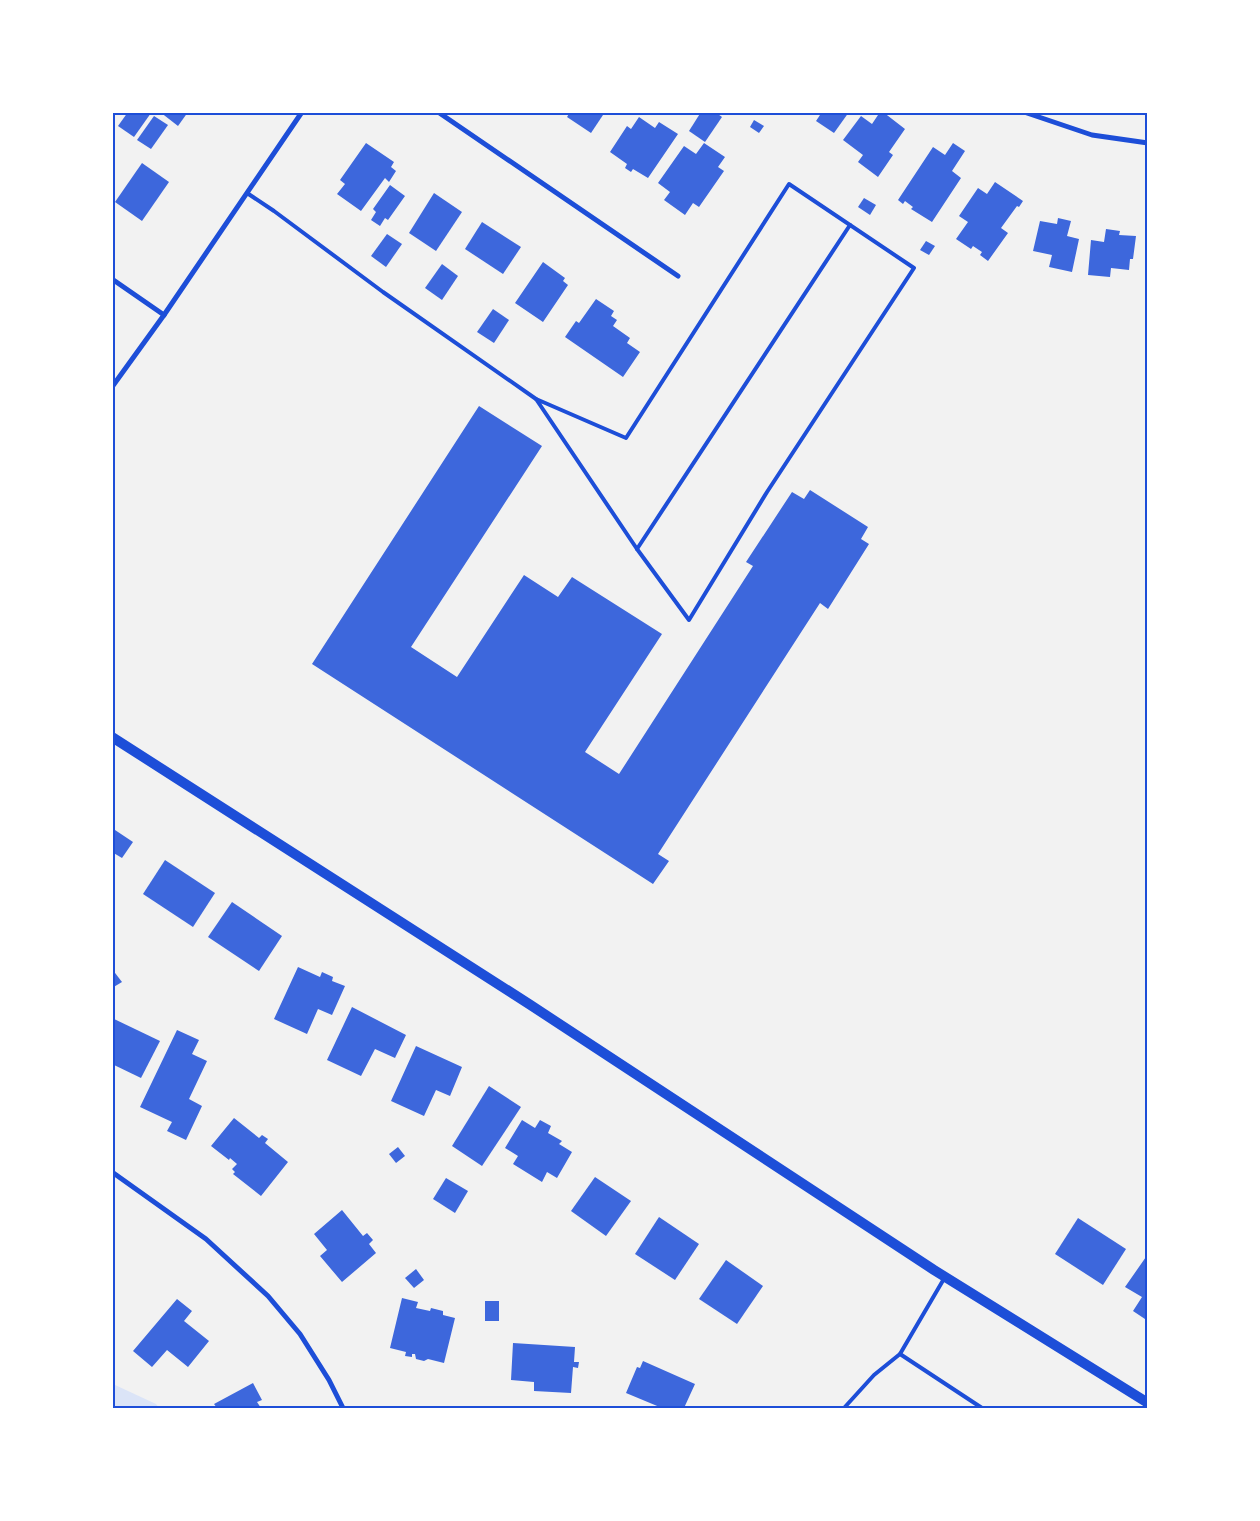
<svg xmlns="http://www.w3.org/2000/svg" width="1260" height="1521" viewBox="0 0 1260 1521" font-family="Arial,sans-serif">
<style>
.green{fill:#dbe4f7}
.building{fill:#3d67dc}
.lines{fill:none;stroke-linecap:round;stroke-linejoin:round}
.service{stroke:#1d4ed8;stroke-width:4}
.minor{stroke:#1d4ed8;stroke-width:5}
.secondary{stroke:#1d4ed8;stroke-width:10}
.neatline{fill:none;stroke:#1d4ed8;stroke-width:2}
</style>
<rect width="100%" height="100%" fill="#f2f2f2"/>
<path class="green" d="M113 1384 156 1404 159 1408H113Z"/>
<g class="building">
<path d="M128 112 151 113 134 137 118 126Z"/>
<path d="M160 112H188L178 126Z"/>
<path d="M570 112H605L591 133 567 117Z"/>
<path d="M701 112H715L722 117 705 142 689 131Z"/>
<path d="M822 112H849L834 133 816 121Z"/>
<path d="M880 112H883L905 129 889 152 893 155 878 177 858 162 863 155 843 140 861 116 872 124Z"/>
<path d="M154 116 168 125 151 149 137 140Z"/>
<path d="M639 117 655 128 659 122 678 134 648 178 633 169 631 172 625 168 627 164 610 152 627 126 631 129Z"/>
<path d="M754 120 764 126 759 133 750 127Z"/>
<path d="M366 143 394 162 391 167 396 171 389 182 385 178 361 211 337 194 345 184 340 180Z"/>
<path d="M704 143 725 157 718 167 724 171 699 207 693 203 685 215 664 200 670 192 658 183 684 146 696 154Z"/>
<path d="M953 143 965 151 952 171 961 178 932 222 911 209 913 207 905 201 903 204 898 200 933 147 945 155Z"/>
<path d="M142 163 169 182 142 221 115 202Z"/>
<path d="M995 182 1023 201 1019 207 1017 206 1001 228 1008 233 988 261 980 255 982 252 973 246 971 249 956 239 968 222 959 216 978 188 987 194Z"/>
<path d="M390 185 405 196 388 220 385 218 380 226 371 220 376 212 373 209Z"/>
<path d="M434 193 462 212 436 251 409 233Z"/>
<path d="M864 198 876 205 870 215 858 207Z"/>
<path d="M1058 218 1071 221 1067 236 1079 239 1072 272 1049 267 1052 255 1033 251 1040 221 1057 224Z"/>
<path d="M482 222 521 247 503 274 465 249Z"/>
<path d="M1106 229 1120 231 1119 235 1136 236 1133 259H1130L1129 270 1111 268 1110 277 1088 275 1091 240 1104 242Z"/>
<path d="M387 234 402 244 386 267 371 256Z"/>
<path d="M926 241 935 246 929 255 920 250Z"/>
<path d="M543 262 565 278 563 281 568 285 543 322 515 303Z"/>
<path d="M442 264 458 276 442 300 425 288Z"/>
<path d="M596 299 614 311 611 316 617 320 613 326 630 338 627 343 640 352 623 377 565 337 576 321 579 323Z"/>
<path d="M493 309 509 320 494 343 477 332Z"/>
<path d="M479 406 542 446 411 647 457 677 524 575 558 597 572 577 662 634 585 752 619 774 753 566 746 562 792 492 804 499 810 490 868 527 861 539 869 544 828 609 820 603 658 854 669 861 653 884 312 664Z"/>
<path d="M112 828 133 842 122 858 112 852Z"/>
<path d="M165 860 215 893 193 927 143 894Z"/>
<path d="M232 902 282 936 259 971 208 937Z"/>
<path d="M298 967 320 977 322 972 333 977 332 981 345 986 332 1015 318 1009 307 1034 274 1019Z"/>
<path d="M112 969 122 982 112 988Z"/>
<path d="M352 1007 406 1035 395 1058 375 1049 361 1076 327 1060Z"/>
<path d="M112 1018 160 1041 141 1078 112 1064Z"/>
<path d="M177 1030 199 1040 192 1054 207 1061 189 1099 202 1106 186 1140 167 1131 172 1122 140 1107Z"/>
<path d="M416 1046 462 1067 450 1096 436 1090 424 1116 391 1101Z"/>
<path d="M489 1086 521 1107 482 1166 452 1146Z"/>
<path d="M234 1118 259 1138 262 1135 268 1139 265 1143 288 1162 261 1196 233 1174 235 1172 232 1169 237 1164 230 1158 229 1160 211 1146Z"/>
<path d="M522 1120 535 1128 540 1120 551 1126 548 1133 562 1141 559 1144 572 1152 557 1178 547 1172 542 1182 513 1164 518 1156 505 1148Z"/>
<path d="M398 1147 405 1156 396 1163 389 1154Z"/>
<path d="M595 1177 631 1201 606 1236 571 1211Z"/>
<path d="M446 1178 468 1191 455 1213 433 1199Z"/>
<path d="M342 1210 363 1236 367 1233 373 1240 369 1244 376 1253 342 1282 320 1256 327 1250 314 1234Z"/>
<path d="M659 1217 699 1244 675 1280 635 1254Z"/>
<path d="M1078 1218 1126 1249 1103 1285 1055 1254Z"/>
<path d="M1148 1254V1321L1133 1311 1142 1297 1125 1287Z"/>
<path d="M726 1260 763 1286 737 1324 699 1299Z"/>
<path d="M416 1269 424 1280 414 1288 405 1278Z"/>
<path d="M402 1298 418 1302 416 1308 430 1311 431 1308 443 1311V1315L455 1318 444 1363 428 1359 424 1361 416 1359 415 1354H412V1357L405 1356 406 1352 390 1348Z"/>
<path d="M177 1299 192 1311 184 1321 209 1341 188 1367 167 1350 152 1367 133 1351Z"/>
<rect x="485" y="1301" width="14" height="20"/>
<path d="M513 1343 575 1347 574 1362H579L578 1368 573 1367 571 1393 534 1391V1382L511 1380Z"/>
<path d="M643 1361 695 1384 684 1408H662L626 1393 637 1367 640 1368Z"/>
<path d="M253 1383 262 1400 257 1402 261 1408H217L214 1404Z"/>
</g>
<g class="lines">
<g class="service">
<path d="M789 184 914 268 767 492 689 620 637 549 536 399 626 438Z"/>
<path d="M247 193 274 211 383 292 536 399"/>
<path d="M637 549 850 225"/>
<path d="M900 1354 982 1408"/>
<path d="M844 1408 874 1375 900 1354 945 1277"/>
</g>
<g class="minor">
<path d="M438 112 678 276"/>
<path d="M1024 112 1092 135 1148 143"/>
<path d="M112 279 164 315"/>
<path d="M112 387 164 315 302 112"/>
<path d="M112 1172 206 1239 268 1296 300 1334 329 1380 343 1408"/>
</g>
<path class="secondary" d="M112 737 529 1004 934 1270 1148 1403"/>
</g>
<rect width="1260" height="1521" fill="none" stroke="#ffffff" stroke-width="228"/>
<rect x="114" y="114" width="1032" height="1293" class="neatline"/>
</svg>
